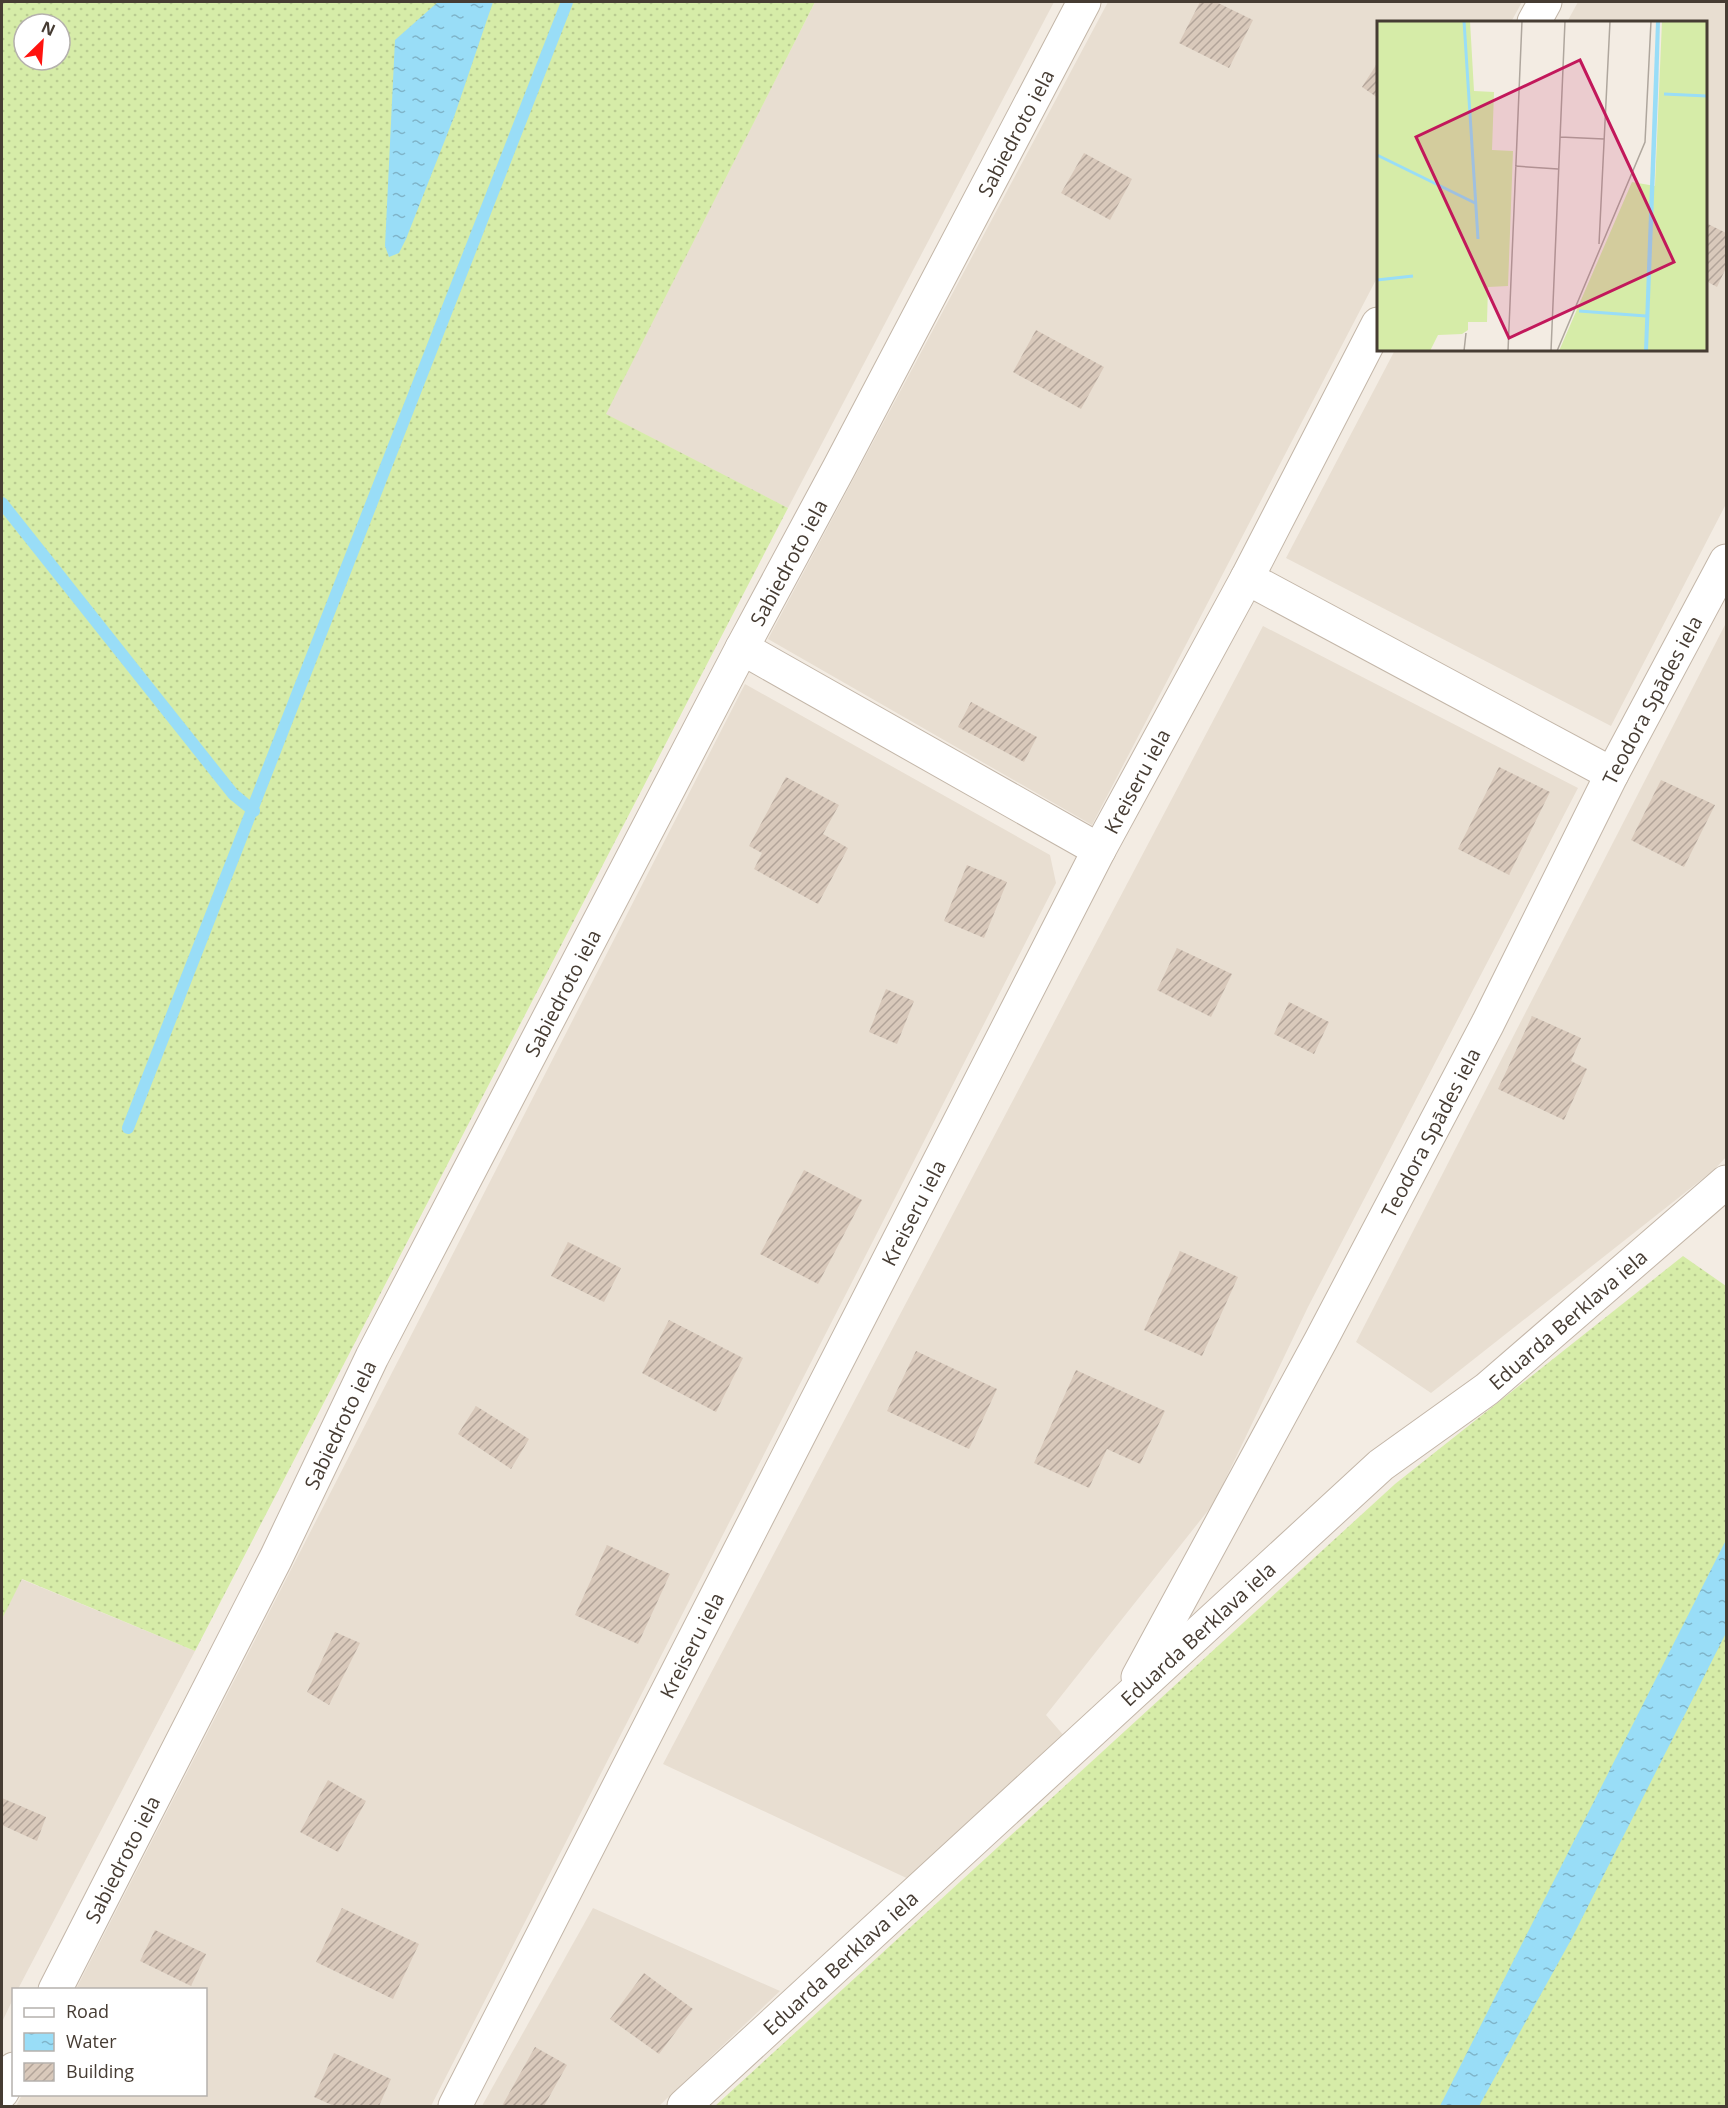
<svg xmlns="http://www.w3.org/2000/svg" width="1728" height="2108" viewBox="0 0 1728 2108" font-family="'Open Sans',sans-serif">
<style>
.residential{fill:#e8ded1}
.grass{fill:url(#grass-dots);fill-rule:evenodd}
.water{fill:url(#water-ripples)}
.lines{fill:none;stroke-linecap:round;stroke-linejoin:round}
.stream{stroke:#99ddf7;stroke-width:12}
.building{fill:url(#building-hatch)}
.minor-casing{stroke:#c3b6a8;stroke-width:35}
.minor{stroke:#fff;stroke-width:33}
.labels{text-anchor:middle;dominant-baseline:central;stroke-width:4.5;stroke-linejoin:round;paint-order:stroke}
.street-label{font-size:20px;fill:#463c33;stroke:#fff}
.inset-river{fill:none;stroke:#99ddf7;stroke-width:3}
.inset-road{fill:none;stroke:#aea69d;stroke-width:1.5}
.view{fill:#c2185b;fill-opacity:0.15;stroke:#c2185b;stroke-width:3}
.inset-edge{fill:none;stroke:#463c33;stroke-width:3}
</style>
<defs>
<pattern id="grass-dots" width="8" height="8" patternUnits="userSpaceOnUse" patternTransform="scale(1.5)"><rect width="8" height="8" fill="#d6eca8"/><path d="M2 2h.1M6 6h.1" fill="none" stroke="#b9cb91" stroke-width="1.8" stroke-linecap="round"/></pattern>
<pattern id="water-ripples" width="26" height="14" patternUnits="userSpaceOnUse" patternTransform="scale(1.5)"><rect width="26" height="14" fill="#99ddf7"/><path d="M2 4q2-2 4 0t4 0M15 11q2-2 4 0t4 0" fill="none" stroke="#7fb4c9"/></pattern>
<pattern id="building-hatch" width="6" height="6" patternUnits="userSpaceOnUse" patternTransform="scale(1.5)"><rect width="6" height="6" fill="#d9c9bb"/><path d="M-1 1l2-2M0 6l6-6M5 7l2-2" fill="none" stroke="#b2a499"/></pattern>
</defs>
<rect width="100%" height="100%" fill="#f3ece3"/>
<g class="residential">
<path d="M815 2H1054L788 508 605 414Z"/>
<path d="M1108 2H1522L1511 22H1378V276L1092 825 768 639Z"/>
<path d="M1578 2H1726V504L1611 726 1286 558 1395 350H1706V22H1567Z"/>
<path d="M1726 623V1157L1715 1169 1431 1393 1356 1342Z"/>
<path d="M1263 626 1578 788 1308 1307 1214 1503 1046 1715 1065 1737 915 1882 663 1764Z"/>
<path d="M745 684 1050 855 1056 883 431 2106H16L22 2095 206 2094V1990L76 1989Z"/>
<path d="M21 1579 195 1651 18 1989 14 1990 13 1999 2 2022V1619Z"/>
<path d="M593 1908 780 1991 659 2106H482Z"/>
</g>
<g class="grass">
<path d="M2 2H815L606 414 788 508 195 1651 22 1579 2 1619ZM24 24H60V60H24Z"/>
<path d="M1683 1256 1726 1286V2106H715L1395 1484Z"/>
</g>
<g class="water">
<path d="M438 2H493L454 117 406 239 399 253 389 257 385 246 395 40Z"/>
<path d="M1726 1540V1633L1572 1938 1479 2106H1440Z"/>
</g>
<g class="lines">
<g class="stream">
<path d="M2 503 233 794 254 811"/>
<path d="M128 1128 567 2"/>
</g>
</g>
<g class="building">
<path d="M1200 2H1216L1253 20 1229 68 1179 43Z"/>
<path d="M1378 62V98L1362 87Z"/>
<path d="M1084 153 1132 179 1110 220 1061 193Z"/>
<path d="M1706 223 1726 233V268L1717 287 1706 281Z"/>
<path d="M1036 330 1104 367 1081 409 1013 372Z"/>
<path d="M971 702 1037 737 1024 762 958 727Z"/>
<path d="M1499 767 1550 792 1509 875 1458 849Z"/>
<path d="M786 777 839 805 823 834 848 848 818 904 754 869 762 853 749 846Z"/>
<path d="M1661 780 1715 805 1684 867 1631 840Z"/>
<path d="M967 865 1007 882 984 938 944 921Z"/>
<path d="M1177 948 1232 974 1211 1017 1157 990Z"/>
<path d="M886 989 914 1001 897 1044 869 1032Z"/>
<path d="M1289 1002 1329 1022 1314 1054 1274 1034Z"/>
<path d="M1532 1016 1581 1038 1571 1061 1587 1069 1564 1120 1498 1089Z"/>
<path d="M804 1170 862 1200 818 1284 760 1254Z"/>
<path d="M568 1242 621 1268 604 1302 551 1276Z"/>
<path d="M1180 1251 1238 1277 1202 1356 1144 1330Z"/>
<path d="M669 1320 743 1358 716 1412 642 1373Z"/>
<path d="M916 1351 997 1389 969 1449 887 1411Z"/>
<path d="M1076 1370 1165 1411 1140 1464 1107 1449 1089 1488 1034 1463Z"/>
<path d="M476 1406 529 1439 511 1469 458 1434Z"/>
<path d="M607 1545 670 1574 638 1644 575 1615Z"/>
<path d="M335 1632 360 1643 329 1705 307 1692Z"/>
<path d="M328 1780 366 1801 338 1852 300 1832Z"/>
<path d="M2 1798 46 1817 37 1841 2 1825Z"/>
<path d="M342 1908 419 1944 393 1999 316 1962Z"/>
<path d="M155 1930 206 1954 191 1986 140 1961Z"/>
<path d="M644 1973 693 2009 659 2054 610 2019Z"/>
<path d="M535 2047 567 2065 544 2106H502Z"/>
<path d="M334 2053 391 2079 379 2106H334L314 2097Z"/>
</g>
<g class="lines">
<g class="minor-casing">
<g id="minor">
<path d="M1534 22 1545 2"/>
<path d="M1247 578 1612 774"/>
<path d="M742 648 1099 850"/>
<path id="s1" d="M1138 1677 1321 1340 1488 1023 1612 774 1726 561"/>
<path id="s2" d="M55 1990 276 1558 372 1357 742 648 839 468 1084 2"/>
<path d="M2 2092 14 2069"/>
<path id="s3" d="M455 2106 1099 850 1247 578 1378 324"/>
<path id="s4" d="M684 2106 1381 1465 1487 1389 1726 1182"/>
</g>
</g>
<use href="#minor" class="minor"/>
</g>
<g class="labels">
<g class="street-label">
<text stroke="none"><textPath href="#s2" startOffset="2091">Sabiedroto iela</textPath></text>
<text stroke="none"><textPath href="#s2" startOffset="1605">Sabiedroto iela</textPath></text>
<text stroke="none"><textPath href="#s1" startOffset="1104">Teodora Spādes iela</textPath></text>
<text stroke="none"><textPath href="#s3" startOffset="1490">Kreiseru iela</textPath></text>
<text stroke="none"><textPath href="#s2" startOffset="1119">Sabiedroto iela</textPath></text>
<text stroke="none"><textPath href="#s1" startOffset="618">Teodora Spādes iela</textPath></text>
<text stroke="none"><textPath href="#s3" startOffset="1004">Kreiseru iela</textPath></text>
<text stroke="none"><textPath href="#s4" startOffset="1184">Eduarda Berklava iela</textPath></text>
<text stroke="none"><textPath href="#s2" startOffset="633">Sabiedroto iela</textPath></text>
<text stroke="none"><textPath href="#s4" startOffset="698">Eduarda Berklava iela</textPath></text>
<text stroke="none"><textPath href="#s3" startOffset="518">Kreiseru iela</textPath></text>
<text stroke="none"><textPath href="#s2" startOffset="147">Sabiedroto iela</textPath></text>
<text stroke="none"><textPath href="#s4" startOffset="212">Eduarda Berklava iela</textPath></text>
</g>
</g>
<g transform="translate(1377 21)">
<rect width="330" height="330" fill="#f3ece3"/>
<path d="M0 0H93L97 70 117 71 115 129 136 130 131 265 111 266 110 301H91V309L85 313 61 314 53 330H0ZM285 0H330V330H182L255 161 278 165Z" fill="#d6eca8"/>
<path d="M279 0H283L281 73 271 330H267Z" fill="#99ddf7"/>
<path class="inset-river" d="M87 0 101 218M287 73 330 75M0 134 98 182M0 259 36 255M202 290 269 295"/>
<path class="inset-road" d="M183 116 227 118M138 145 181 148M222 223 233 0M87 330 89 312M131 330 145 0M174 330 188 0M180 330 268 121 274 0"/>
<path class="view" d="M203 39 297 241 132 317 39 116Z"/>
<rect width="330" height="330" class="inset-edge"/>
</g>
<rect width="1728" height="2108" fill="none" stroke="#463c33" stroke-width="6"/>
<rect x="12" y="1988" width="195" height="108" fill="#ffffff" stroke="#b5b1ad" stroke-width="1.5"/>
<rect x="24" y="2008" width="30" height="9" fill="#ffffff" stroke="#b5b1ad" stroke-width="1.5"/>
<text x="66" y="2018" font-size="18" fill="#463c33">Road</text>
<rect x="24" y="2033" width="30" height="18" fill="url(#water-ripples)" stroke="#b5b1ad" stroke-width="1.5"/>
<text x="66" y="2048" font-size="18" fill="#463c33">Water</text>
<rect x="24" y="2063" width="30" height="18" fill="url(#building-hatch)" stroke="#b5b1ad" stroke-width="1.5"/>
<text x="66" y="2078" font-size="18" fill="#463c33">Building</text>
<g transform="translate(42 42) rotate(25)"><circle r="28" fill="#ffffff" stroke="#b5b1ad" stroke-width="1.5"/>
<path d="M0-4.5L10 22L0 15L-10 22Z" fill="#ff130f"/>
<text y="-9" font-size="16" font-weight="bold" text-anchor="middle" fill="#463c33">N</text>
</g>
</svg>
